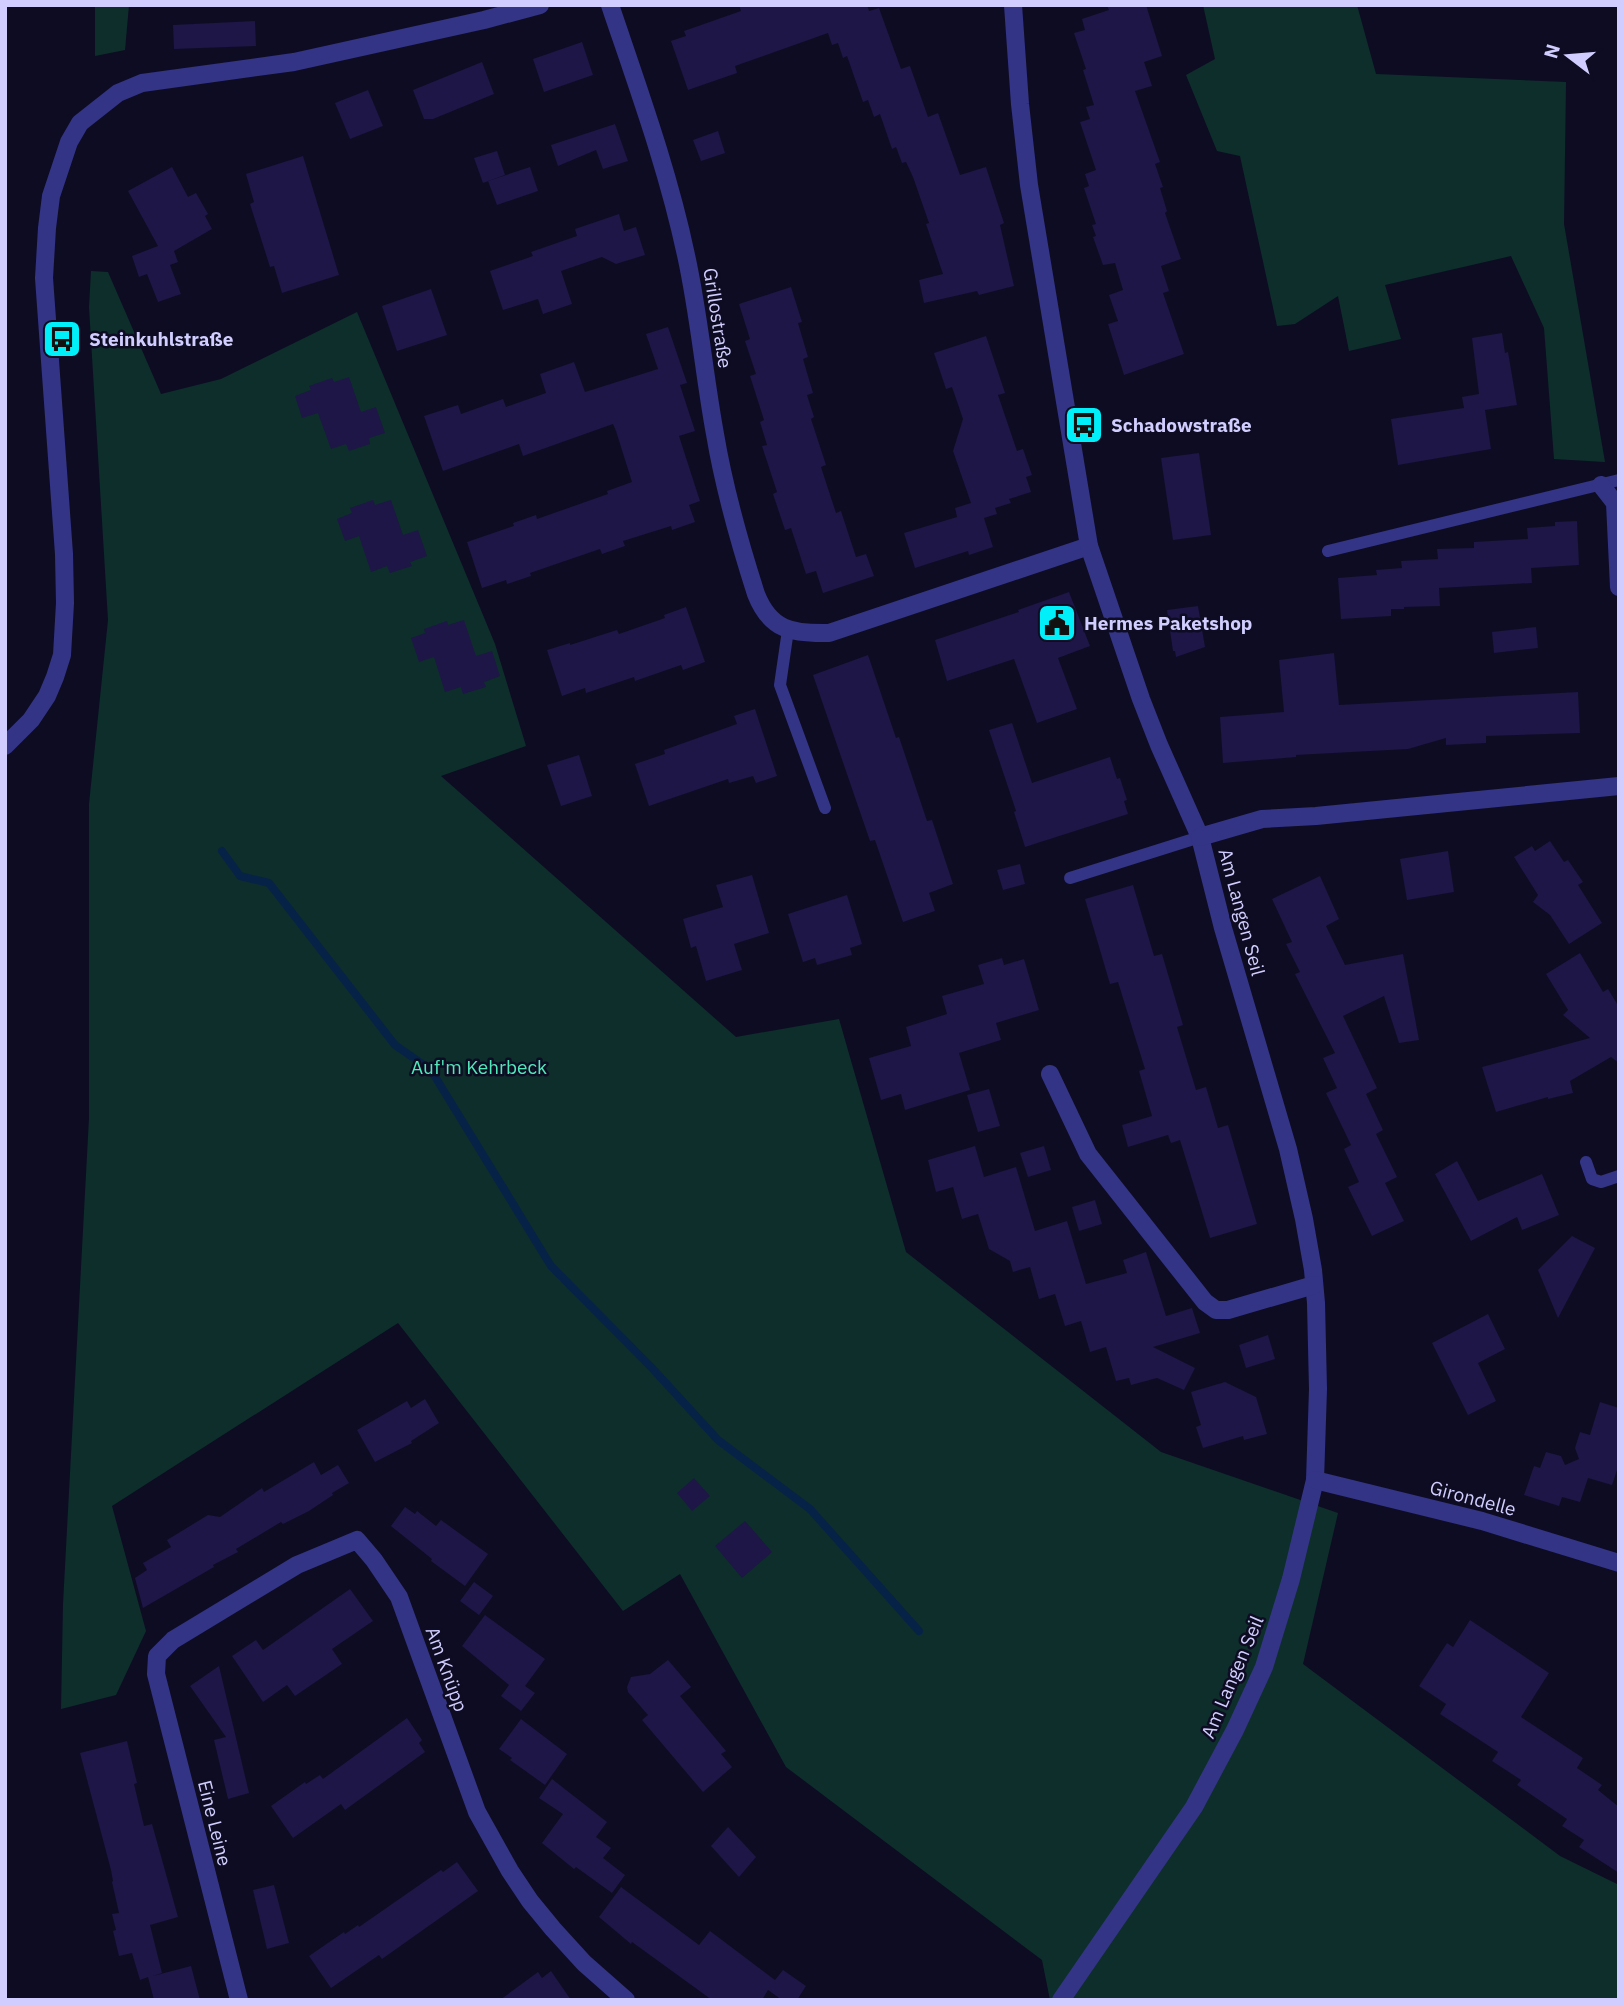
<svg xmlns="http://www.w3.org/2000/svg" width="1624" height="2005" viewBox="0 0 1624 2005" font-family="'IBM Plex Sans',sans-serif">
<style>
.green{fill:#0e2e2b}
.lines{fill:none;stroke-linecap:round;stroke-linejoin:round}
.stream{stroke:#072247;stroke-width:8}
.building{fill:#1d1646}
.lane{stroke:#333486;stroke-width:12}
.street{stroke:#333486;stroke-width:18}
.labels{text-anchor:middle;dominant-baseline:central;stroke-width:5;stroke-linejoin:round;paint-order:stroke}
.street-label{font-size:19px;fill:#d1ceff;stroke:#0e0c23}
.poi-label{font-size:19px;font-weight:bold;fill:#d1ceff;stroke:#0e0c23;text-anchor:start}
.park-label{font-size:19px;fill:#50e9ba;stroke:#0e0c23}
</style>
<rect width="100%" height="100%" fill="#0e0c23"/>
<g class="green">
<path d="M95 5H129L125 50 95 56Z"/>
<path d="M1203 5H1357L1376 74 1566 82 1564 224 1605 462 1554 459 1544 328 1511 256 1385 285 1401 339 1349 351 1338 296 1295 324 1277 326 1240 156 1217 151 1186 75 1215 59Z"/>
<path d="M91 271 108 272 161 394 221 379 357 312 495 644 526 746 441 776 736 1037 839 1019 906 1252 1161 1452 1338 1513 1303 1664 1560 1856 1619 1885V2000H1050L1042 1960 786 1767 680 1574 623 1611 398 1323 112 1506 146 1631 116 1695 61 1709 63 1604 89 1118V804L108 620 89 307Z"/>
</g>
<g class="lines">
<path class="stream" d="M222 851 240 876 269 883 395 1045 431 1070 551 1266 652 1368 718 1440 810 1509 919 1631"/>
</g>
<g class="building">
<path d="M739 5H867L869 11 879 8 901 69 910 66 928 117 938 113 960 175 986 167 1004 223 1000 225 1014 286 979 295 977 291 924 303 919 280 943 274 926 224 929 223 913 177 906 162 902 163 896 147 892 149 880 114 874 117 868 100 863 102 847 56 843 58 838 43 832 45 828 33 735 66 737 73 688 90 671 41 686 36 684 31 741 11Z"/>
<path d="M1107 5H1146L1162 56 1144 62 1152 86 1135 91 1160 162 1155 164 1163 187 1160 188 1167 211 1165 213 1181 259 1161 266 1169 291 1163 293 1184 354 1124 375 1108 324 1118 321 1109 295 1123 290 1115 263 1103 265 1093 237 1096 236 1092 225 1096 224 1084 188 1089 186 1085 174 1096 170 1080 122 1090 119 1086 107 1094 105 1083 70 1086 69 1074 33 1085 30 1082 19 1109 10Z"/>
<path d="M255 21 256 46 174 49 173 25Z"/>
<path d="M582 42 593 75 544 92 533 59Z"/>
<path d="M482 62 494 94 433 119H424L413 90Z"/>
<path d="M368 90 383 126 350 139 335 103Z"/>
<path d="M615 124 628 161 603 169 596 150 558 166 551 145Z"/>
<path d="M718 131 725 153 701 161 693 140Z"/>
<path d="M497 151 505 175 483 183 474 158Z"/>
<path d="M303 156 339 275 282 293 274 266 270 267 250 204 254 202 246 174Z"/>
<path d="M172 167 188 197 196 193 208 214 205 216 212 229 174 251 178 262 170 265 181 294 158 302 147 274 139 277 132 256 158 246 128 191Z"/>
<path d="M530 167 538 191 497 205 488 181Z"/>
<path d="M619 214 624 231 636 227 645 255 616 264 602 257 561 271 572 304 543 314 538 299 503 310 490 271 533 256 531 252 577 236 575 229Z"/>
<path d="M791 287 802 322 798 323 808 357 803 359 813 393 807 395 814 417 811 419 826 465 821 467 836 513 841 511 856 557 866 554 874 576 823 593 816 571 806 574 791 528 785 530 773 494 777 492 762 446 767 445 760 422 764 420 750 376 756 374 745 341 750 339 739 304Z"/>
<path d="M431 289 447 335 397 351 382 306Z"/>
<path d="M668 327 687 383 680 385 695 431 679 436 700 501 689 505 695 522 672 530 671 526 623 541 625 546 602 554 600 549 530 573 531 576 507 584 506 580 482 588 467 542 514 526 513 523 536 515 537 519 608 494 607 491 632 482 616 431 613 424 523 456 519 444 443 471 424 416 458 405 461 414 503 399 506 407 546 393 540 374 574 362 585 392 658 369 646 334Z"/>
<path d="M1502 333 1505 353 1508 352 1517 405 1485 410 1491 449 1398 465 1391 419 1464 408 1462 397 1479 394 1472 338Z"/>
<path d="M986 336 1005 393 998 395 1017 451 1023 449 1032 475 1026 477 1031 492 1009 499 1011 503 995 508 997 514 984 518 993 547 969 555 968 551 915 568 904 533 957 517 955 508 971 503 953 451 963 419 952 387 946 389 934 353Z"/>
<path d="M349 377 361 412 376 407 385 433 369 438 370 444 349 451 346 444 331 449 318 413 302 418 295 396 311 390 309 386 332 378 334 382Z"/>
<path d="M1199 453 1211 535 1173 540 1161 458Z"/>
<path d="M373 500 375 505 391 500 403 535 418 530 427 556 410 562 412 566 390 573 387 566 371 572 359 536 345 541 337 519 352 513 350 508Z"/>
<path d="M1577 521 1579 565 1531 568 1532 583 1439 588 1440 606 1404 607V609H1391V616L1341 619 1338 578 1377 575 1376 570 1402 568 1401 561 1438 559 1437 549 1474 548V542L1528 539 1527 528 1555 526V522Z"/>
<path d="M1069 592 1090 646 1058 658 1077 709 1037 723 1014 659 947 681 935 640 1019 612 1018 610Z"/>
<path d="M1198 606 1205 647 1176 657 1175 651H1173L1167 610Z"/>
<path d="M686 607 705 662 683 670 681 665 635 681 634 677 586 693 585 688 562 696 547 650 570 643V645L617 630 619 634 665 618 664 615Z"/>
<path d="M464 620 476 656 492 651 500 676 484 682 486 687 463 694 461 687 445 692 434 657 419 662 411 638 425 633 424 629 447 621 448 625Z"/>
<path d="M1536 627 1538 648 1494 653 1492 632Z"/>
<path d="M1334 653 1339 705 1578 692 1580 733 1486 736V743L1446 745V738L1408 749 1296 755V757L1223 763 1220 717 1284 712 1279 660Z"/>
<path d="M868 655 896 738 899 737 927 821 932 820 953 884 929 893 935 911 903 922 875 840 870 841 813 675Z"/>
<path d="M755 709 777 776 756 783 753 776 729 783 728 779 649 806 635 764 665 754 664 750 737 724 734 716Z"/>
<path d="M1012 723 1032 783 1110 757 1117 779 1120 778 1127 800 1124 801 1128 814 1025 847 1014 812 1016 811 989 730Z"/>
<path d="M579 755 592 796 561 806 547 765Z"/>
<path d="M1550 841 1564 862 1568 860 1583 882 1578 885 1602 923 1569 944 1550 915 1533 902 1538 895 1514 857 1532 846 1535 851Z"/>
<path d="M1448 851 1454 892 1407 900 1400 859Z"/>
<path d="M1020 864 1025 884 1003 890 997 870Z"/>
<path d="M752 875 769 933 734 944 742 970 706 981 696 946 691 948 683 919 723 907 716 885Z"/>
<path d="M1320 876 1339 919 1326 926 1345 965 1403 954 1419 1040 1399 1043 1384 996 1343 1016 1377 1088 1366 1094 1383 1130 1376 1134 1397 1177 1385 1183 1404 1221 1372 1236 1348 1187 1359 1182 1344 1149 1351 1145 1326 1093 1337 1088 1323 1058 1335 1053 1295 974 1300 972 1286 944 1292 942 1272 899Z"/>
<path d="M1133 885 1154 956 1162 954 1183 1025 1177 1027 1196 1090 1206 1087 1218 1128 1228 1125 1257 1224 1210 1238 1180 1140 1171 1143 1168 1135 1128 1147 1122 1125 1152 1116 1139 1071 1145 1069 1118 982 1110 984 1085 899Z"/>
<path d="M847 895 862 944 850 948 852 955 817 965 815 958 803 962 788 914Z"/>
<path d="M1580 953 1603 992 1608 989 1619 1007V1063L1611 1057 1570 1081 1573 1093 1548 1099V1097L1496 1112 1482 1067 1590 1038 1563 1015 1568 1010 1546 974Z"/>
<path d="M1002 958 1004 965 1024 959 1039 1010 996 1023 1001 1040 959 1053 970 1090 905 1110 901 1094 881 1100 869 1058 911 1046 906 1027 947 1014 942 996 984 984 978 965Z"/>
<path d="M989 1089 1000 1126 978 1132 967 1095Z"/>
<path d="M975 1146 984 1177 1016 1167 1035 1231 1067 1221 1086 1284 1127 1273 1123 1260 1146 1252 1166 1316 1192 1308 1200 1333 1153 1347 1195 1368 1184 1390 1157 1378 1131 1385 1129 1378 1116 1381 1106 1347 1090 1352 1081 1321 1065 1326 1055 1294 1039 1299 1030 1267 1013 1272 1010 1261 989 1249 978 1214 962 1219 953 1187 936 1192 928 1160Z"/>
<path d="M1044 1146 1051 1170 1028 1177 1020 1153Z"/>
<path d="M1457 1161 1478 1201 1542 1174 1559 1215 1522 1230 1517 1217 1471 1241 1435 1174Z"/>
<path d="M1095 1200 1102 1224 1079 1231 1072 1207Z"/>
<path d="M1572 1236 1595 1248 1558 1318 1538 1270Z"/>
<path d="M1488 1314 1505 1349 1478 1363 1496 1401 1468 1415 1432 1343Z"/>
<path d="M1268 1335 1275 1359 1246 1368 1239 1345Z"/>
<path d="M1225 1382 1256 1397 1267 1434 1244 1440 1243 1436 1203 1448 1196 1427 1201 1425 1191 1392Z"/>
<path d="M425 1399 439 1423 411 1441 412 1443 375 1462 357 1430 407 1401 411 1408Z"/>
<path d="M1600 1402 1619 1408V1464L1612 1485 1588 1478 1580 1502 1562 1497 1559 1506 1524 1495 1534 1466 1540 1468 1546 1452 1561 1456 1565 1465 1579 1459 1575 1448 1580 1432 1590 1435Z"/>
<path d="M314 1462 321 1475 338 1465 349 1483 332 1493 333 1495 309 1511 283 1524 281 1522 236 1549 238 1552 213 1565 214 1567 143 1608 135 1578 147 1570 143 1563 171 1547 167 1540 208 1515 220 1517 262 1488 264 1492Z"/>
<path d="M694 1478 710 1496 692 1511 677 1493Z"/>
<path d="M405 1507 415 1514 417 1511 436 1526 441 1520 488 1554 465 1586 431 1561 432 1559 391 1526Z"/>
<path d="M745 1521 772 1552 742 1578 715 1546Z"/>
<path d="M474 1582 493 1596 479 1615 460 1601Z"/>
<path d="M350 1589 373 1621 332 1649 342 1664 295 1696 287 1685 263 1702 232 1656 256 1640 263 1650Z"/>
<path d="M485 1615 545 1659 525 1686 535 1693 521 1711 501 1696 509 1685 462 1646Z"/>
<path d="M1470 1620 1549 1673 1521 1717 1583 1758 1577 1768 1602 1785 1598 1790 1619 1807V1873L1579 1847 1584 1840 1562 1826 1567 1819 1517 1785 1521 1780 1492 1761 1498 1752 1440 1714 1446 1704 1419 1686 1447 1643 1453 1647Z"/>
<path d="M668 1660 691 1687 680 1696 726 1751 721 1754 732 1767 703 1792 642 1720 648 1715 628 1692 627 1687 631 1677 650 1674Z"/>
<path d="M219 1666 249 1793 228 1799 214 1740 226 1737 190 1686Z"/>
<path d="M407 1718 422 1740 419 1743 425 1752 345 1810 341 1804 293 1838 271 1806 305 1782 306 1784 320 1775 323 1779Z"/>
<path d="M521 1719 567 1754 545 1785 510 1760 512 1758 499 1749Z"/>
<path d="M127 1741 137 1783 134 1784 144 1826 152 1824 178 1917 150 1925 162 1973 153 1976 191 1966 200 2000H154L148 1977 140 1980 132 1953 119 1956 113 1931 116 1930 112 1914 119 1913 112 1882 113 1881 111 1870 80 1753Z"/>
<path d="M552 1779 607 1822 596 1837 611 1848 603 1858 625 1875 612 1893 576 1867 574 1869 542 1843 563 1814 539 1798Z"/>
<path d="M728 1827 756 1857 739 1877 711 1846Z"/>
<path d="M457 1862 478 1891 382 1959 379 1955 331 1988 309 1956 344 1932 345 1934 358 1925 359 1927 441 1870 443 1872Z"/>
<path d="M274 1885 289 1943 267 1949 253 1890Z"/>
<path d="M621 1887 699 1945 710 1931 775 1980 783 1970 806 1986 797 2000H782L768 1990 762 2000H712L632 1942 631 1944 599 1917Z"/>
<path d="M551 1971 571 2000H500L538 1972 542 1978Z"/>
</g>
<g class="lines">
<g class="lane">
<path d="M1328 551 1619 480"/>
<path d="M788 630 780 685 825 808"/>
<path d="M1070 878 1200 837"/>
<path d="M1586 1162 1592 1179 1601 1182 1619 1176"/>
</g>
<g class="street">
<path d="M610 5C638 88 668 170 686 255 699 314 704 374 715 434 724 488 739 541 756 594 770 630 792 634 829 633L1089 546"/>
<path d="M1013 5 1020 104 1029 185 1089 546 1141 699 1159 745 1200 837 1223 928 1288 1149 1304 1219 1313 1270 1316 1303 1318 1389 1315 1480 1291 1579 1264 1667 1235 1730 1194 1807 1061 2000"/>
<path d="M1601 485 1615 503 1619 587"/>
<path d="M5 746 31 720 47 696 55 677 62 655 65 603 64 554 44 278 47 228 51 196 69 142 80 123 118 93 142 83 294 62 484 20 540 5"/>
<path d="M1200 837 1262 819 1316 816 1619 786"/>
<path d="M1050 1074 1088 1154 1205 1302 1216 1310H1228L1314 1285"/>
<path d="M1315 1480 1482 1521 1619 1563"/>
<path d="M239 2000 156 1674 157 1656 173 1640 297 1565 357 1540 374 1560 399 1597 477 1812 510 1871 530 1901 553 1929 584 1963 626 2000"/>
</g>
</g>
<defs>
<g id="bus-square" transform="scale(2.0125)"><rect x="-9" y="-9" width="18" height="18" rx="4" fill="#00eff9" stroke="#0e0c23"/><path d="M-5-6H5V4H4V6H2V4H-2V6H-4V4H-5ZM-3.5-4V0h7V-4ZM-3.5 1.2v1.5H-2V1.2ZM2 1.2v1.5H3.5V1.2Z" fill="#111"/></g>
<g id="civic-square" transform="scale(2.0125)"><rect x="-9" y="-9" width="18" height="18" rx="4" fill="#00eff9" stroke="#0e0c23"/><path d="M-.6-6.5H3V-4.5H.6V-3L4-1V1h2V6H-6V1h2V-1L-.6-3ZM-1.2 2.5V6h2.4V2.5Z" fill="#111"/></g>
</defs>
<g fill-rule="evenodd">
<use href="#bus-square" x="62" y="339"/>
<use href="#bus-square" x="1084" y="425"/>
<use href="#civic-square" x="1057" y="623"/>
</g>
<g class="labels">
<g class="street-label">
<text transform="translate(718 318) rotate(81)">Grillostraße</text>
<text transform="translate(1242 912) rotate(75)">Am Langen Seil</text>
<text transform="translate(1473 1498) rotate(15)">Girondelle</text>
<text transform="translate(447 1669) rotate(70)">Am Knüpp</text>
<text transform="translate(1232 1677) rotate(-67)">Am Langen Seil</text>
<text transform="translate(215 1823) rotate(76)">Eine Leine</text>
</g>
<g class="poi-label">
<text x="89" y="339">Steinkuhlstraße</text>
<text x="1111" y="425">Schadowstraße</text>
<text x="1084" y="623">Hermes Paketshop</text>
</g>
<g class="park-label">
<text x="479" y="1067">Auf'm Kehrbeck</text>
</g>
</g>
<rect width="1624" height="2005" fill="none" stroke="#d1ceff" stroke-width="14"/>
<g transform="translate(1568 56) rotate(286)" stroke="#0e0c23" stroke-width="5" paint-order="stroke">
<path d="M0-5L12 26L0 18L-12 26Z" fill="#d1ceff"/>
<text y="-10" font-size="19" font-weight="bold" text-anchor="middle" fill="#d1ceff">N</text>
</g>
</svg>
